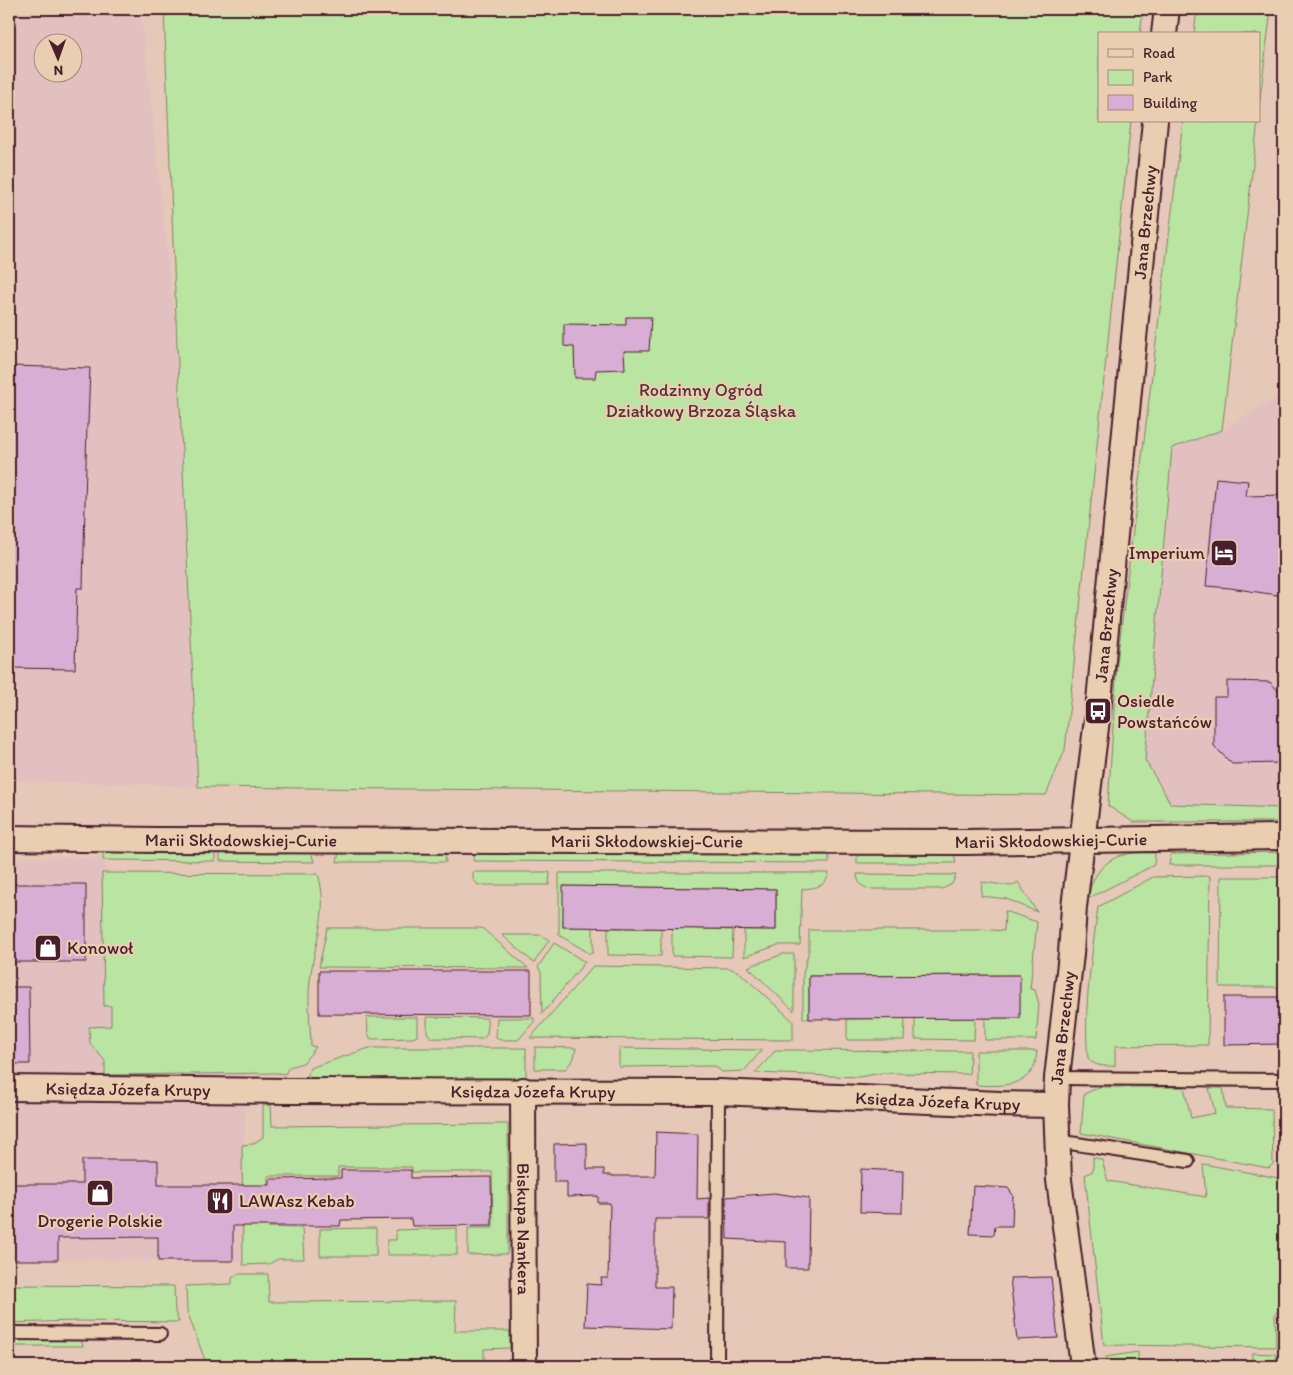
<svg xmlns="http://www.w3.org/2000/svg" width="1293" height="1375" viewBox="0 0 1293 1375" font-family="Itim,sans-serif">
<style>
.built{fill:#e2c0c0;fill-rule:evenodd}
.green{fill:#b9e4a1;stroke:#828266}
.building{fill:#d9aed4;stroke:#4a1f2b}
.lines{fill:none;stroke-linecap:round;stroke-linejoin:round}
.service-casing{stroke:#4a1f2b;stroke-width:16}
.minor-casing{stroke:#4a1f2b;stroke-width:28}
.service{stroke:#e9ceb1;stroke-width:12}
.minor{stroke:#e9ceb1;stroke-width:24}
.labels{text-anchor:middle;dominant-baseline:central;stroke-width:4.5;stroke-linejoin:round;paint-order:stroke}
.street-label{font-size:18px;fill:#4a1f2b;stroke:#e9ceb1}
.park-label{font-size:18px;fill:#553337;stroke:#e9ceb1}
.poi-label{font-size:18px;fill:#4a1f2b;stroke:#e9ceb1;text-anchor:start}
</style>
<rect width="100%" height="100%" fill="#e6c8b8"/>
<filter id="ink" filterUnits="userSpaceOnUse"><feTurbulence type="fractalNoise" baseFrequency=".02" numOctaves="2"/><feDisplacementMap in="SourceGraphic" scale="10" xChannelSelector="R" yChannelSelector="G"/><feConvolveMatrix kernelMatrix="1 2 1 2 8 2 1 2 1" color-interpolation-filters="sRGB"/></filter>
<g filter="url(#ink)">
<g class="built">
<path d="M9 9H141L177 345 198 787 138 784 9 781ZM42 42H72V72H42Z"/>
<path d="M1279 396H1284V808L1171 804 1145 760 1172 448 1222 430Z"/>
<path d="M9 857 105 858 115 1070H245V1262L9 1259Z"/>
</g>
<g class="green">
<path d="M164 9H1143L1140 34H1099V121H1131L1065 750 1046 795 198 787 177 345Z"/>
<path d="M1197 9H1271L1259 107V34H1194Z"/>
<path d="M1183 121H1258L1222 430 1172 448 1145 760 1171 804 1284 808V822H1133L1108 806 1117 662Z"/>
<path d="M215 848V861L103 860V853L105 850Z"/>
<path d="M220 848 311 852 314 862 220 861Z"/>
<path d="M340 848 443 851 445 853 446 862H337Z"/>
<path d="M479 851H825L829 856V863L473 861 475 853Z"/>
<path d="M1284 852V865H1169L1171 854Z"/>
<path d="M861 853 954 854 956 863H857V858Z"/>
<path d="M1155 853 1154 865 1089 898C1089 879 1105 859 1123 855 1133 852 1145 853 1155 853Z"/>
<path d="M473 872H550L549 885H478L473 879Z"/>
<path d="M102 873 318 874C329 910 316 937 311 973 307 996 310 1022 311 1046L316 1047 303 1063 289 1067 285 1074 277 1073 105 1075V1061L90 1043 89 1027 111 1026V1006H104Z"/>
<path d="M559 873H829C826 887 815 888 802 889L800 945H778L744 957V930H776V889L564 886 563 927H593V953H589L559 935Z"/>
<path d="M857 874 956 875 952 884 942 889H870C862 887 857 882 857 874Z"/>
<path d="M1210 876 1208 1045 1115 1046V1066C1105 1066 1094 1067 1088 1058 1083 1008 1092 957 1098 907L1153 877Z"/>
<path d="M1221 877H1284V987H1220Z"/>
<path d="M982 882 1012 886 1018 882 1037 912 1007 899 981 896Z"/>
<path d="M1005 911 1037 922 1030 989 1035 990 1039 1004 1036 1040H985V1018H1020L1019 975 809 976V1019L803 1018V974L809 950V930H979L981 929 1004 931Z"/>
<path d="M327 928H482L528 968 319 967Z"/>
<path d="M608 928H661V956L608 955Z"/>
<path d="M672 928 733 930 732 957 672 956Z"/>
<path d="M502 935H541L549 940 534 963Z"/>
<path d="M554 943 585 962 542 1014 541 972 538 967Z"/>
<path d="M783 954H794V1011L748 967Z"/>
<path d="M593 966 729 968 739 972 793 1021V1040L530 1038Z"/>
<path d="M367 1017H417V1036L413 1038 371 1039 368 1034Z"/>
<path d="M427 1017 487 1018C487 1026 490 1035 482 1039L431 1038 427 1032Z"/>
<path d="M497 1018H534V1022L518 1040H500L496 1037Z"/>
<path d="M905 1018 904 1040H847V1019Z"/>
<path d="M915 1018H975L974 1040 915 1039Z"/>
<path d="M535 1047 576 1048 574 1058 566 1069H535Z"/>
<path d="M369 1048H526V1079L322 1081 307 1078 310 1068Z"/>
<path d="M619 1048 762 1050 744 1071 722 1072 715 1066 619 1067Z"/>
<path d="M776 1050 970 1051 969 1074 882 1073 859 1077 755 1073Z"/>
<path d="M976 1051H1037C1036 1056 1036 1063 1034 1067 1024 1088 995 1086 976 1085Z"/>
<path d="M1100 1087H1184L1191 1118 1215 1113 1209 1088H1223L1226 1108 1272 1109 1273 1164 1269 1168 1081 1133 1084 1094Z"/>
<path d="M263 1105H271L272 1126 508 1124V1250L507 1254 468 1255V1228H493L492 1172H412V1167H338V1176H268V1227L302 1228 304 1259H278L269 1264 243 1265 242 1145 253 1144 263 1137Z"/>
<path d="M1093 1157 1102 1160 1108 1181 1206 1197 1203 1164 1284 1179V1305L1275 1314 1276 1347 1104 1345 1085 1175 1093 1171Z"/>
<path d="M376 1228V1256H320V1229Z"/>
<path d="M457 1228V1255H387V1240H396V1230Z"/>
<path d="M238 1274H268L269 1302 456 1301 455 1331H510V1348L484 1349V1366H207L187 1311 186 1286 232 1284V1278Z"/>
<path d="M9 1285 174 1286 175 1312 179 1322 75 1321 9 1323Z"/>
<path d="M9 1338 81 1340 83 1346H9Z"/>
<path d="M1138 1352V1366H1107L1106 1357Z"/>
<path d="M1252 1353 1276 1354V1366H1252Z"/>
</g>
<g class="building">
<path d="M626 317H651L649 351H624L625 369 596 370 595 378H575L574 347 564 346V324L626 325Z"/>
<path d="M9 366 90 368 88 424H87L83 588H77L75 669 9 668Z"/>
<path d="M1216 478 1248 481 1246 496 1284 495V596L1230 588 1206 586Z"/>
<path d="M1227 681 1270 682 1284 697V763L1232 764 1214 746V697H1227Z"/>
<path d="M9 884H86V962H10Z"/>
<path d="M563 886 776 889V930L563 927Z"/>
<path d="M319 971H531V1015L319 1014Z"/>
<path d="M1020 975V1018L809 1019V976Z"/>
<path d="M9 987H29L30 1064H9Z"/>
<path d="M1224 997H1284V1044L1224 1045Z"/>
<path d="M656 1132 698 1134 697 1199 709 1198V1219H655V1287H672L671 1329 585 1326 587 1284 602 1285 601 1278H608L610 1203H598V1196L567 1197V1182H554V1144L587 1143V1169H604V1175H612V1176H655Z"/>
<path d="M82 1160H158V1185H270V1179L341 1178V1170H411V1178L491 1177 492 1225 412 1226 411 1219 341 1220 340 1226H233V1261H158V1237L58 1238V1260H9V1184H82Z"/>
<path d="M861 1169 903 1171 902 1213 860 1212Z"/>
<path d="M973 1186 1008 1188 1013 1195 1012 1226H995L994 1235 970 1234Z"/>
<path d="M774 1193 809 1198 808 1268H786V1242L727 1239 726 1197Z"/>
<path d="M1051 1277 1058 1338 1017 1340 1010 1278Z"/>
</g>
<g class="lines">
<g class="service-casing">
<g id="service">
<path d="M1057 1078 1284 1080"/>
<path d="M1057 1141 1188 1161"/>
<path d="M9 1333 160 1334"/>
<path d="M717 1366 718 1092"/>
</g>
</g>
<g class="minor-casing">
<g id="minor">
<path d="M1164 34 1167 9"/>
<path id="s1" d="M9 838 156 840 967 842 1284 837"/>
<path id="s2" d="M9 1088 287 1091 718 1092 1000 1104 1056 1105"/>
<path id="s3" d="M523 1090 524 1366"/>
<path id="s4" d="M1083 1366 1059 1180 1056 1105 1057 1078 1071 954 1074 907 1098 711 1155 121"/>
</g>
</g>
<use href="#service" class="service"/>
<use href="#minor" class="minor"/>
</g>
</g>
<defs>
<g id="hotel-square" transform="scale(1.4375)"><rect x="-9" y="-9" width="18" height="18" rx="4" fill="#4a1f2b" stroke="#e9ceb1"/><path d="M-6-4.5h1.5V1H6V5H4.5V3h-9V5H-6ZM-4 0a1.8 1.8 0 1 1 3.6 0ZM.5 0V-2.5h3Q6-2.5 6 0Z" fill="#fff"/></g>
<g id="bus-square" transform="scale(1.4375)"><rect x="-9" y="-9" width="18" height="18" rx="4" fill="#4a1f2b" stroke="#e9ceb1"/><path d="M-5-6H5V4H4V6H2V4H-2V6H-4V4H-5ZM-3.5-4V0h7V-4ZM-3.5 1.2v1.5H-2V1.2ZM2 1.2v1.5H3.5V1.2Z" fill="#fff"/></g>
<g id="shop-square" transform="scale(1.4375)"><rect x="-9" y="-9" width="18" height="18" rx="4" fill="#4a1f2b" stroke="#e9ceb1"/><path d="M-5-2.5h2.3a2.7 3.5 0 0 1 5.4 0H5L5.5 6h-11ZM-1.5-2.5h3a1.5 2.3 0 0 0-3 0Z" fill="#fff"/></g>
<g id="restaurant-square" transform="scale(1.4375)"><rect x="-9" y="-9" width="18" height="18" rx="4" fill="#4a1f2b" stroke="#e9ceb1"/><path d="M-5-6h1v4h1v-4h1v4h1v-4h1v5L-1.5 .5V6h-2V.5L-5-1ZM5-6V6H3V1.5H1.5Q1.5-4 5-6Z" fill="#fff"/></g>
</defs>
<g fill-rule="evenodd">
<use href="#hotel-square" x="1224" y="553"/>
<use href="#bus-square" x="1098" y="711"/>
<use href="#shop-square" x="48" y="948"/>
<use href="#shop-square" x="100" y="1193"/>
<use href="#restaurant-square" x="220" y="1201"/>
</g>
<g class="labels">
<g class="street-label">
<text stroke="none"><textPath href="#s4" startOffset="1150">Jana Brzechwy</textPath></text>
<text stroke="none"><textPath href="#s4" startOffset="745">Jana Brzechwy</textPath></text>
<text stroke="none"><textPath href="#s1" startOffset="232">Marii Skłodowskiej-Curie</textPath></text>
<text stroke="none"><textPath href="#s1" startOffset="1042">Marii Skłodowskiej-Curie</textPath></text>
<text stroke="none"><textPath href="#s1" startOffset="638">Marii Skłodowskiej-Curie</textPath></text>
<text stroke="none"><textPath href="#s4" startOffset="340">Jana Brzechwy</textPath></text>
<text stroke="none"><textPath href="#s2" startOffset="119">Księdza Józefa Krupy</textPath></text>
<text stroke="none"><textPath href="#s2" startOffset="524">Księdza Józefa Krupy</textPath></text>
<text stroke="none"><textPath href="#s2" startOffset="929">Księdza Józefa Krupy</textPath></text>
<text stroke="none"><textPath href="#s3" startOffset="139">Biskupa Nankera</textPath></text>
</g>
<g class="park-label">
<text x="701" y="390">Rodzinny Ogród<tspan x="701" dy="21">Działkowy Brzoza Śląska</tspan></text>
</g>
<g class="poi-label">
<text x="1205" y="553" text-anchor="end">Imperium</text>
<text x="1117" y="701">Osiedle<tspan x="1117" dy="21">Powstańców</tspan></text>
<text x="67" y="948">Konowoł</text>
<text x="239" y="1201">LAWAsz Kebab</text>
<text x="100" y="1221" text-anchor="middle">Drogerie Polskie</text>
</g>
</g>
<rect width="1293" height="1375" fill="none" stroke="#e9ceb1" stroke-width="30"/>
<rect x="15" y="15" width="1263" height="1345" fill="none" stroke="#4a1f2b" stroke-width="2" filter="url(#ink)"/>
<rect x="1098" y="32" width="162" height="90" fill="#e9ceb1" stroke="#a9887b"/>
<rect x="1108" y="49" width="25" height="8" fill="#e9ceb1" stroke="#a9887b"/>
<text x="1143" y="58" font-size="15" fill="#4a1f2b">Road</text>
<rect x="1108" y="70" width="25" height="15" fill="#b9e4a1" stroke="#a9887b"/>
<text x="1143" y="82" font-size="15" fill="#4a1f2b">Park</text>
<rect x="1108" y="95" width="25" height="15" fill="#d9aed4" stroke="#a9887b"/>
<text x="1143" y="108" font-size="15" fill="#4a1f2b">Building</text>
<g transform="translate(58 58) rotate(178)"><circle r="24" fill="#e9ceb1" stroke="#a9887b"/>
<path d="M0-4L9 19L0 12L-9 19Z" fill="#4a1f2b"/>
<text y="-8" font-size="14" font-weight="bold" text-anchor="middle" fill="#4a1f2b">N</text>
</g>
</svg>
